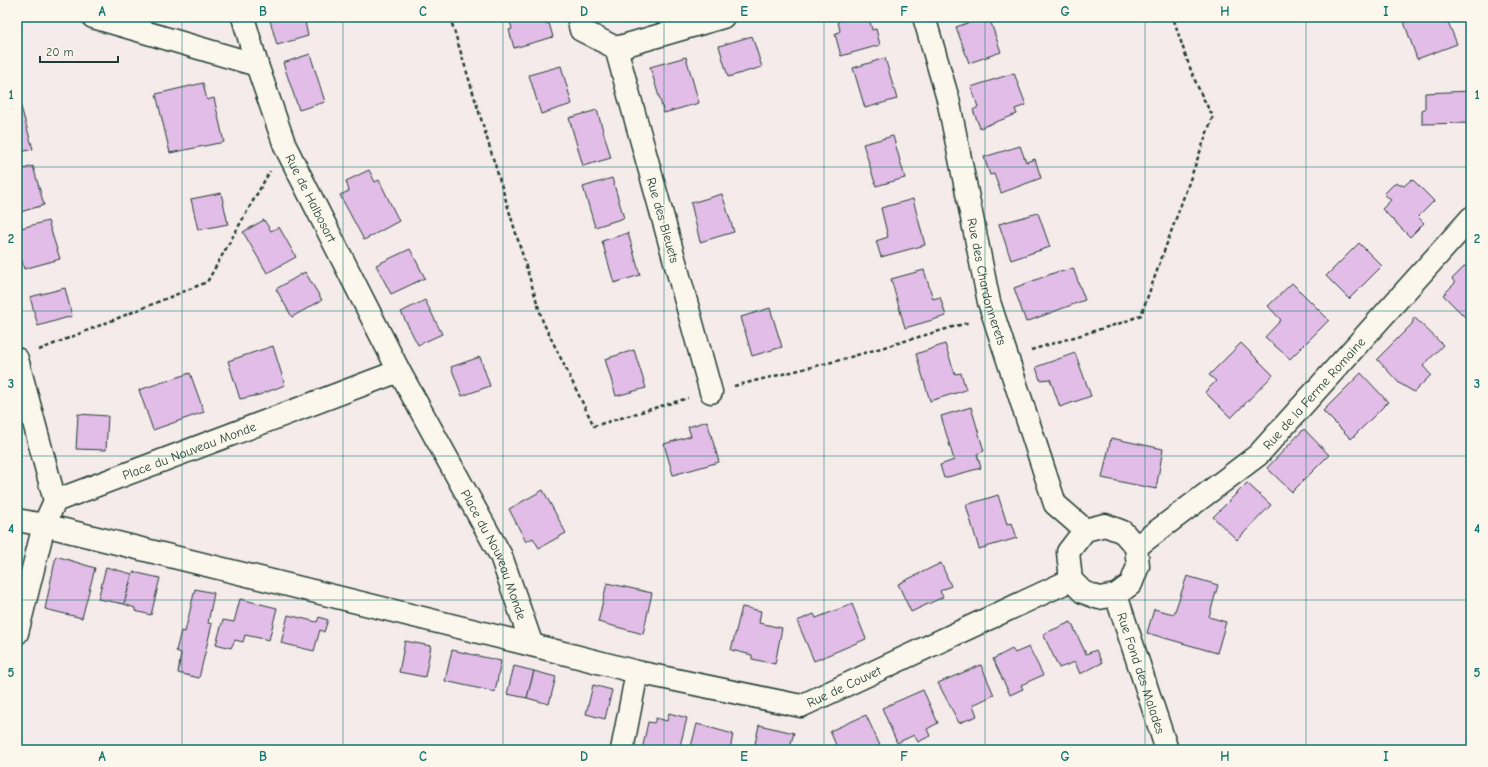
<svg xmlns="http://www.w3.org/2000/svg" width="1488" height="767" viewBox="0 0 1488 767" font-family="'Comic Neue',sans-serif">
<style>
.building{fill:#e2bde7;stroke:#1f3d34}
.lines{fill:none;stroke-linecap:round;stroke-linejoin:round}
.minor-casing{stroke:#1f3d34;stroke-width:25}
.path{stroke:#1f3d34;stroke-width:2.5;stroke-dasharray:4 3;stroke-linecap:butt}
.minor{stroke:#fbf7ec;stroke-width:22}
.grid{fill:none;stroke:#0f766e;stroke-width:1;stroke-opacity:0.55}
.labels{text-anchor:middle;dominant-baseline:central;stroke-width:3;stroke-linejoin:round;paint-order:stroke}
.street-label{font-size:13px;fill:#1f3d34;stroke:#fbf7ec}
.neatline{fill:none;stroke:#0f766e;stroke-width:1.5}
.grid-label{font-size:13px;text-anchor:middle;font-weight:bold;fill:#0f766e}
</style>
<rect width="100%" height="100%" fill="#f6ebeb"/>
<filter id="ink" filterUnits="userSpaceOnUse"><feTurbulence type="fractalNoise" baseFrequency=".025" numOctaves="2"/><feDisplacementMap in="SourceGraphic" scale="8" xChannelSelector="R" yChannelSelector="G"/><feConvolveMatrix kernelMatrix="1 2 1 2 8 2 1 2 1" color-interpolation-filters="sRGB"/></filter>
<g filter="url(#ink)">
<g class="building">
<path d="M269 17H304L308 36 277 45Z"/>
<path d="M509 17H543L545 24 549 23 553 37 514 48 509 30 512 29Z"/>
<path d="M837 17H869L872 30 876 29 880 45 841 56 835 34 840 31Z"/>
<path d="M984 17H989L1001 52 969 63 956 27Z"/>
<path d="M1409 17H1446L1457 44 1417 59 1403 19Z"/>
<path d="M752 36 762 67 728 77 719 46Z"/>
<path d="M310 54 325 102 299 110 283 63Z"/>
<path d="M686 57 699 103 664 113 650 67Z"/>
<path d="M885 58 897 99 865 108 853 68Z"/>
<path d="M561 66 572 104 541 114 529 75Z"/>
<path d="M1014 73 1026 105 1015 109 1017 114 980 128 973 110 978 107 971 87Z"/>
<path d="M203 83 207 100 214 98 224 142 170 153 156 94Z"/>
<path d="M1471 91V123L1422 124V110L1425 109V93Z"/>
<path d="M17 100H19L33 149 17 153Z"/>
<path d="M597 110 611 158 583 166 569 118Z"/>
<path d="M893 136 905 178 876 186 863 144Z"/>
<path d="M1020 146 1026 162 1035 159 1041 178 1001 193 994 174 990 175 984 157Z"/>
<path d="M33 166 44 205 17 213V171Z"/>
<path d="M369 170 375 182 379 180 399 221 364 240 340 195 349 191 346 181Z"/>
<path d="M612 178 624 218 595 227 583 187Z"/>
<path d="M1412 179 1434 201 1418 217 1424 223 1410 237 1382 209 1391 200 1384 194 1396 182 1404 186Z"/>
<path d="M221 193 228 224 198 230 191 199Z"/>
<path d="M722 194 734 232 700 242 691 203Z"/>
<path d="M913 199 925 245 881 257 876 241 888 237 881 208Z"/>
<path d="M1038 213 1050 247 1011 260 999 224Z"/>
<path d="M264 220 271 231 279 227 296 257 267 273 243 232Z"/>
<path d="M48 221 60 259 24 269 17 242V229Z"/>
<path d="M628 233 640 275 614 283 602 241Z"/>
<path d="M1359 243 1382 266 1349 299 1326 276Z"/>
<path d="M410 249 425 278 391 294 376 265Z"/>
<path d="M1471 260V321L1470 322 1443 295 1455 283 1452 279Z"/>
<path d="M1073 268 1085 300 1026 322 1014 288 1059 271 1061 272Z"/>
<path d="M924 270 933 299 940 297 946 316 905 328 891 279Z"/>
<path d="M305 272 322 300 292 317 276 289Z"/>
<path d="M1292 283 1329 320 1290 359 1265 337 1281 320 1268 306Z"/>
<path d="M65 288 72 316 38 326 30 297Z"/>
<path d="M425 300 442 334 418 345 401 312Z"/>
<path d="M770 308 782 347 752 356 741 317Z"/>
<path d="M1414 317 1443 345 1423 366 1431 375 1414 392 1399 383 1377 359 1412 324Z"/>
<path d="M1241 343 1273 375 1231 418 1205 392 1216 381 1209 375Z"/>
<path d="M945 344 955 374 961 373 966 390 930 401 916 354Z"/>
<path d="M273 346 285 385 259 395 240 399 228 361Z"/>
<path d="M634 350 646 388 616 396 605 359Z"/>
<path d="M1075 353 1091 396 1060 407 1050 379 1040 380 1036 367Z"/>
<path d="M480 357 490 386 462 396 451 367Z"/>
<path d="M190 373 204 412 153 430 139 390Z"/>
<path d="M1361 373 1388 402 1351 439 1323 411Z"/>
<path d="M971 407 984 451 977 454 981 468 944 478 940 465 954 460 941 416Z"/>
<path d="M78 414 108 416 106 450 76 449Z"/>
<path d="M707 421 719 462 673 475 664 444 691 436 688 427Z"/>
<path d="M1304 429 1329 455 1292 492 1267 468Z"/>
<path d="M1111 438 1163 449 1156 489 1102 478Z"/>
<path d="M1247 483 1271 505 1237 540 1213 517Z"/>
<path d="M543 490 566 533 539 548 533 538 526 542 509 509Z"/>
<path d="M998 495 1007 524 1012 523 1017 538 979 549 966 505Z"/>
<path d="M56 556 95 568 82 618 45 609Z"/>
<path d="M941 563 951 586 940 591 943 597 911 612 898 584Z"/>
<path d="M106 567 132 574 124 604 98 599Z"/>
<path d="M133 572 160 578 151 615 135 611V608L124 604Z"/>
<path d="M1187 576 1218 585 1209 617 1226 622 1217 653 1147 633 1154 609 1174 614Z"/>
<path d="M607 583 652 593 643 634 598 622Z"/>
<path d="M195 589 214 593 208 623 212 624 199 678 178 673 181 653 176 651 181 631 185 632Z"/>
<path d="M240 599 277 608 269 640 245 635 243 642 235 640 231 648 216 644 223 620 234 622Z"/>
<path d="M852 604 866 639 814 661 797 621 814 614 816 618Z"/>
<path d="M742 607 761 611 759 623 782 628 775 664 752 659V655L731 650Z"/>
<path d="M288 615 317 622 319 617 328 620 324 632 320 630 314 651 281 643Z"/>
<path d="M1071 622 1086 654 1096 650 1102 663 1080 674 1075 662 1059 668 1043 634Z"/>
<path d="M405 641 431 646 425 677 399 672Z"/>
<path d="M1029 647 1043 675 1021 685 1023 689 1010 695 993 659 1012 649 1015 653Z"/>
<path d="M452 650 501 661 495 692 445 681Z"/>
<path d="M981 665 994 695 973 705 977 716 959 723 938 683Z"/>
<path d="M514 666 534 671 527 698 507 694Z"/>
<path d="M534 671 556 677 549 704 527 698Z"/>
<path d="M593 685 612 690 605 719 586 714Z"/>
<path d="M923 690 938 723 927 729 930 736 918 742 914 735 897 743 882 708Z"/>
<path d="M669 713 687 718 679 750H642L648 722 654 723 656 718 667 721Z"/>
<path d="M866 715 882 750H838L830 731Z"/>
<path d="M697 724 733 734 730 750H690Z"/>
<path d="M759 725 794 733 789 750H769L770 748 755 744Z"/>
</g>
<g class="lines">
<g class="minor-casing">
<g id="minor">
<path d="M93 17 257 65"/>
<path id="s1" d="M243 17 257 65 285 146 399 371 501 556 532 645"/>
<path d="M578 17 581 30 616 48"/>
<path id="s2" d="M924 17 948 99 989 302 1055 504 1085 530"/>
<path d="M17 359 55 501"/>
<path d="M711 392 616 48 723 17"/>
<path id="s3" d="M17 520 44 525 532 645 637 672 801 706 1071 580"/>
<path d="M1105 525 1123 532 1136 547 1138 566 1131 584 1116 595 1099 598 1083 592 1071 580 1068 552 1085 530Z"/>
<path id="s4" d="M1136 547 1258 455 1471 218"/>
<path id="s5" d="M1116 595 1167 750"/>
<path id="s6" d="M17 633 44 525 55 501 399 371"/>
<path d="M622 750 637 672"/>
</g>
</g>
<g class="path">
<path d="M450 17 543 322 594 426 688 398"/>
<path d="M39 350 207 282 270 171"/>
<path d="M1031 350 1124 322 1141 315 1213 116C1194 85 1184 51 1173 17"/>
<path d="M734 386 840 360 970 322"/>
</g>
<use href="#minor" class="minor"/>
</g>
</g>
<path class="grid" d="M182 17V750M343 17V750M503 17V750M664 17V750M824 17V750M985 17V750M1145 17V750M1306 17V750M17 167H1471M17 311H1471M17 456H1471M17 600H1471"/>
<g class="labels">
<g class="street-label">
<text stroke="none"><textPath href="#s1" startOffset="194">Rue de Halbosart</textPath></text>
<text transform="translate(663 220) rotate(74)">Rue des Bleuets</text>
<text stroke="none"><textPath href="#s2" startOffset="272">Rue des Chardonnerets</textPath></text>
<text stroke="none"><textPath href="#s4" startOffset="236">Rue de la Ferme Romaine</textPath></text>
<text stroke="none"><textPath href="#s6" startOffset="281">Place du Nouveau Monde</textPath></text>
<text stroke="none"><textPath href="#s1" startOffset="595">Place du Nouveau Monde</textPath></text>
<text stroke="none"><textPath href="#s5" startOffset="82">Rue Fond des Malades</textPath></text>
<text stroke="none"><textPath href="#s3" startOffset="853">Rue de Couvet</textPath></text>
</g>
</g>
<rect width="1488" height="767" fill="none" stroke="#fbf7ec" stroke-width="44"/>
<path d="M40 56v6h78v-6" fill="none" stroke="#1f3d34" stroke-width="2"/>
<text x="46" y="56" font-size="12" fill="#1f3d34" stroke="#fbf7ec" stroke-width="3" paint-order="stroke">20 m</text>
<rect x="22" y="22" width="1444" height="723" class="neatline"/>
<g class="grid-label">
<text x="102" y="16">A</text>
<text x="263" y="16">B</text>
<text x="423" y="16">C</text>
<text x="584" y="16">D</text>
<text x="744" y="16">E</text>
<text x="904" y="16">F</text>
<text x="1065" y="16">G</text>
<text x="1225" y="16">H</text>
<text x="1386" y="16">I</text>
<text x="11" y="99">1</text>
<text x="1477" y="99">1</text>
<text x="11" y="243">2</text>
<text x="1477" y="243">2</text>
<text x="11" y="388">3</text>
<text x="1477" y="388">3</text>
<text x="11" y="533">4</text>
<text x="1477" y="533">4</text>
<text x="11" y="677">5</text>
<text x="1477" y="677">5</text>
<text x="102" y="761">A</text>
<text x="263" y="761">B</text>
<text x="423" y="761">C</text>
<text x="584" y="761">D</text>
<text x="744" y="761">E</text>
<text x="904" y="761">F</text>
<text x="1065" y="761">G</text>
<text x="1225" y="761">H</text>
<text x="1386" y="761">I</text>
</g>
</svg>
